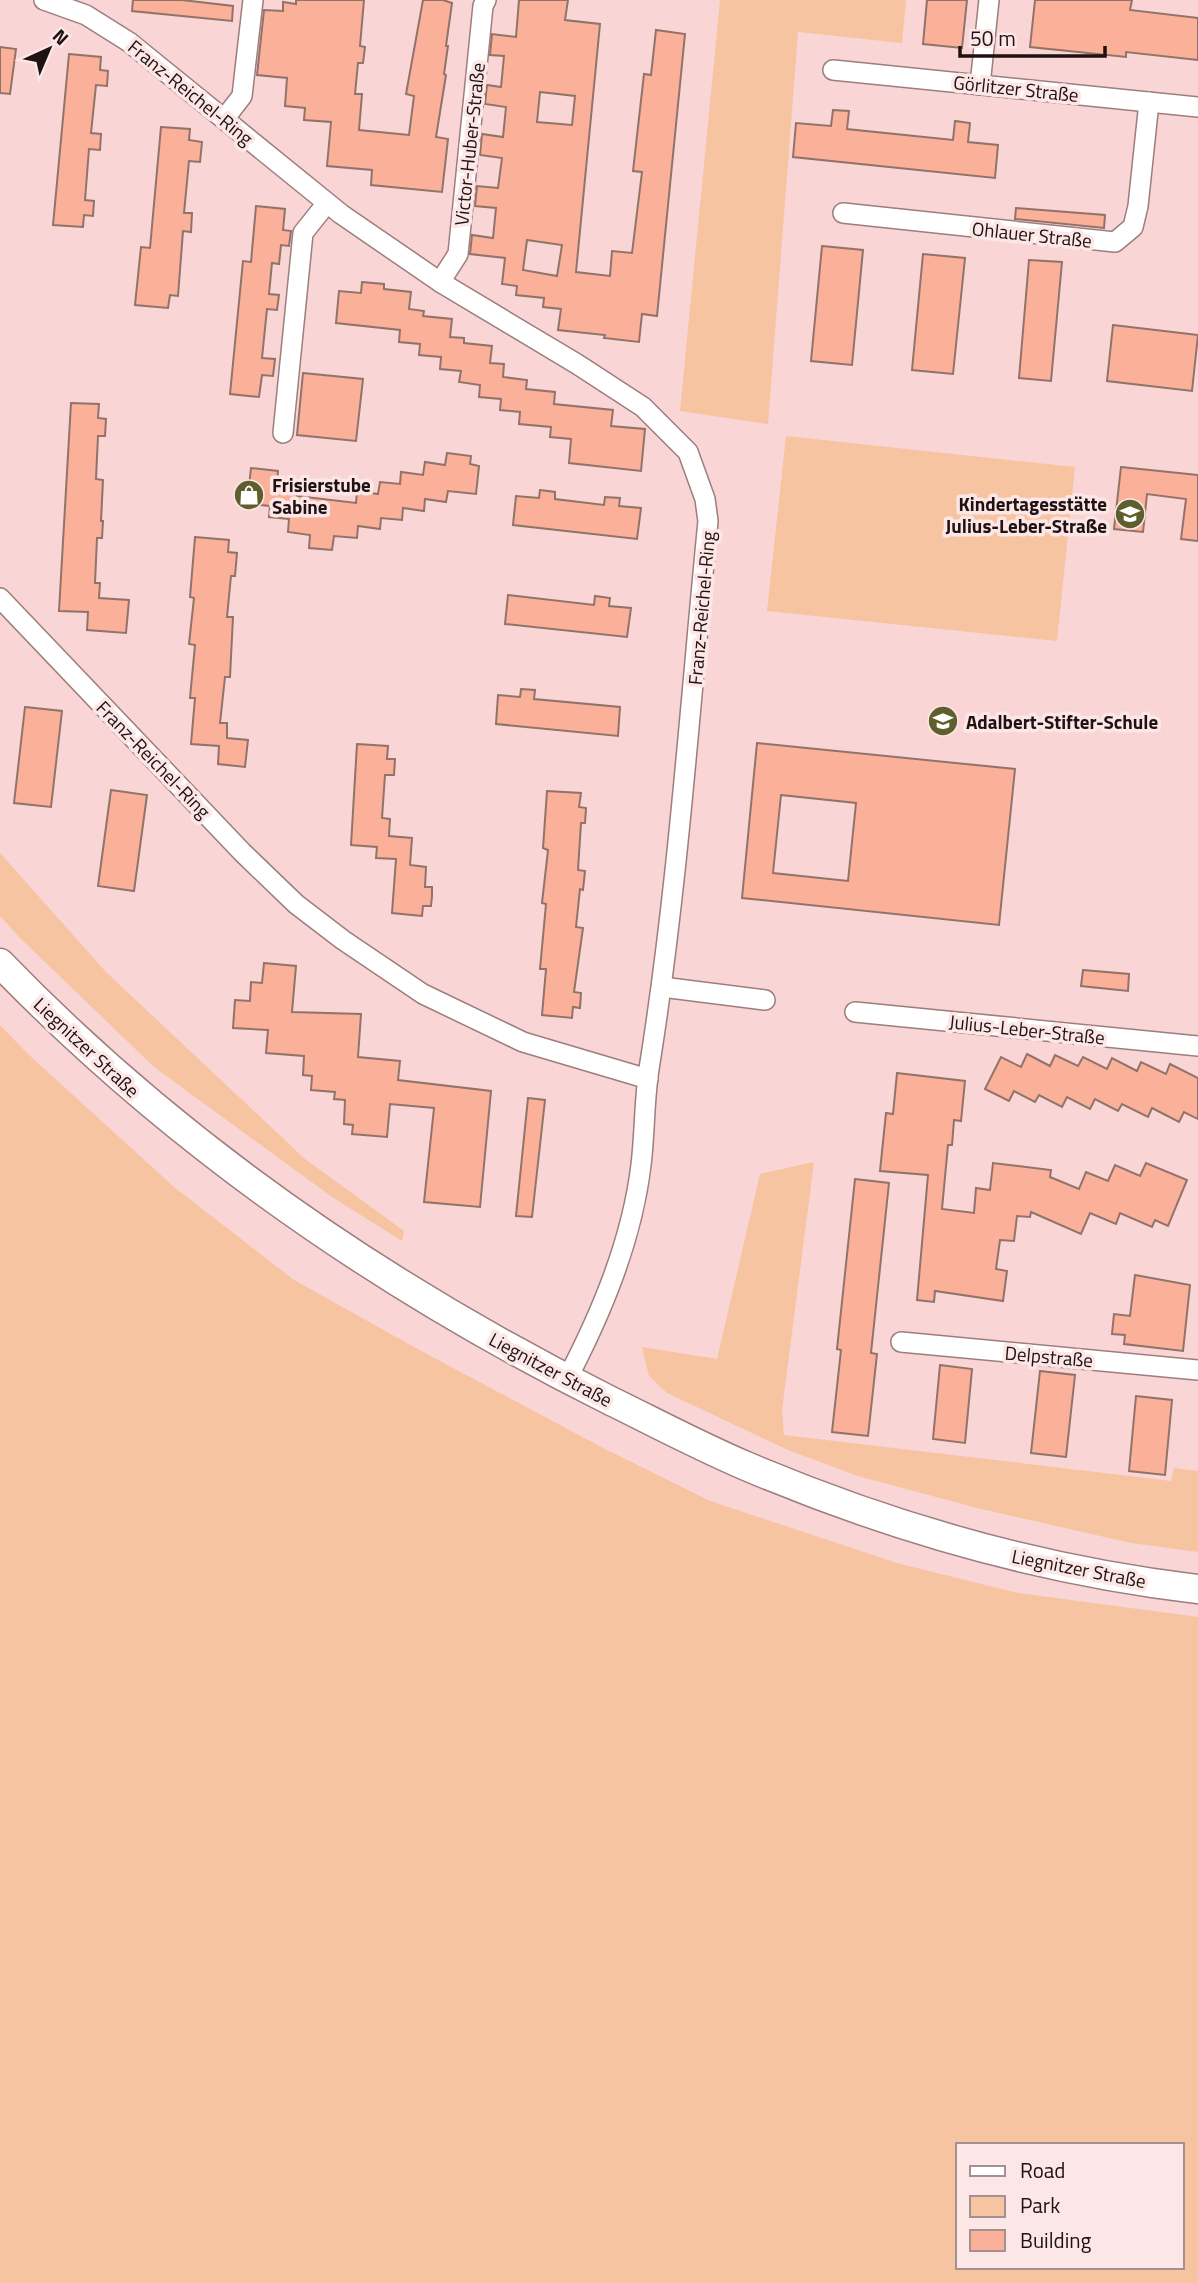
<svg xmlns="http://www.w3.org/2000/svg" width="1198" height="2283" viewBox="0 0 1198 2283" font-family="'Titillium Web',sans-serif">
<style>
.green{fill:#f7c4a1;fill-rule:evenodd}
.building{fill:#fbb09a;stroke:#91736a;stroke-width:2;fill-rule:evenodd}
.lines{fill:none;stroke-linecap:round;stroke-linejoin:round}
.street-casing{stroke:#9d7d7d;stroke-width:22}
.secondary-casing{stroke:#9d7d7d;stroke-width:31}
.street{stroke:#fff;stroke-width:19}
.secondary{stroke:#fff;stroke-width:28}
.labels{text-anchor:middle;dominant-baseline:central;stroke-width:7;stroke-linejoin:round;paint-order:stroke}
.street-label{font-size:19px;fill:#1e1212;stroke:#fce6e6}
.poi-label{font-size:19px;font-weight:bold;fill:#1e1212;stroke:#fce6e6;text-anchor:start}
</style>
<rect width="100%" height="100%" fill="#f9d5d5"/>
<g class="green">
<path d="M720 0H906L902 43 798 32 768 424 680 411Z"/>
<path d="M786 436 1075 467 1057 641 767 611Z"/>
<path d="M0 853 106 972 305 1159 404 1231 402 1241 332 1197 154 1067 19 937 0 916Z"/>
<path d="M0 1025 28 1054 174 1187 294 1280 423 1352 605 1449 710 1501 897 1563 1018 1593 1198 1617V2283H0ZM958 2145H1182V2267H958Z"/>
<path d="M814 1162 782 1410 784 1435 1171 1481 1174 1468 1198 1471V1552L1131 1543 977 1508 858 1476 788 1450 667 1393 649 1376 642 1347 717 1359 760 1174Z"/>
</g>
<g class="building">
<path d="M133 0H182L233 6 232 21 132 11Z"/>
<path d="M296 0H364L360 46 365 47 363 63H358L355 94H362L359 130 409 135 414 96 406 94 423 0H443L452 3 446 46H448L444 74 446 75 436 137 448 139 442 192 371 185 372 170 327 166 331 122 304 120 305 108 285 106 287 78 257 75 264 10 283 11V2L296 4Z"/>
<path d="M519 0H568L565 20 600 24 576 272 610 276 612 251 632 253 642 172 633 171 644 74 651 75 656 30 685 34 657 316 642 314 639 342 604 338 605 335 558 330 561 309 543 307 544 298 516 295 517 286 502 284 505 258 470 254 472 235 493 238 496 208 475 206 477 186 498 188 502 158 480 155 482 134 503 137 506 107 485 104 487 85 501 87 504 56 490 55 492 34 516 37ZM540 92 575 96 572 125 537 122ZM527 240 562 245 557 276 523 270Z"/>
<path d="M927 0H967L962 48 923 44Z"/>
<path d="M1035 0H1132L1130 10 1198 18V60L1126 52V57L1030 47Z"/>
<path d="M0 47 16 49 10 94 0 93Z"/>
<path d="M69 54 101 57 100 70 108 71 107 86 96 85 91 133 101 134 100 150 89 149 85 200 94 201 93 216 84 215 83 227 53 225Z"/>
<path d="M833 110 849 111 847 129 953 140 955 121 970 123 968 142 998 145 995 178 793 157 796 123 831 126Z"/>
<path d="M161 127 190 129 189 140 202 142 200 162 189 161 184 213H192L191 232 183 231 178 296 170 295 168 308 135 305 141 247 150 248Z"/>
<path d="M256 206 285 209 283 230 291 231 289 246 281 245 279 264 272 263 269 294 279 295 277 310 267 309 262 358 275 359 273 376 262 375 259 397 230 394 243 261 251 262Z"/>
<path d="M1016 208 1105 215 1104 228 1015 219Z"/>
<path d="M822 246 863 250 852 365 811 361Z"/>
<path d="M923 254 965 258 953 374 912 370Z"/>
<path d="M1029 260 1062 262 1051 381 1019 378Z"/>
<path d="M362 282 384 284V289L411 292 409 309 424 311 423 316 452 319 450 337 464 338V343L492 346 490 363 504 364 503 377 527 380 526 389 555 392 554 404 613 410 611 426 645 429 641 471 569 463 571 439 550 437 551 427 519 424 520 412 500 410 501 399 479 397 480 385 459 382 461 371 440 369 441 357 419 355 420 344 399 342 400 330 336 323 339 291 361 293Z"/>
<path d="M1113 325 1198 335 1192 391 1107 381Z"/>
<path d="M303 373 363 379 356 441 297 435Z"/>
<path d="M71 403 99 404 98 418 106 419 105 436H98L96 479 103 480 101 521H103L102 538H97L95 583H100L99 598 129 600 126 633 87 630 88 612 59 611Z"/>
<path d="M447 453 471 456 470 464 479 466 476 494 448 491 446 502 425 499 424 511 403 508 402 520 381 518 380 529 358 526 357 538 334 536 332 550 309 548 310 535 288 532 289 519 269 517 270 506 247 504 251 468 278 471 277 483 299 486 297 496 356 503 357 491 378 494 380 482 400 484 401 472 423 475 425 462 445 465Z"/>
<path d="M1121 467 1198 475V541L1181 539 1186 499 1147 494 1143 532 1114 529Z"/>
<path d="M540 490 555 492V499L604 505 605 497 620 498 619 506 641 508 637 539 513 525 516 496 539 498Z"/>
<path d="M195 537 229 540 228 552 237 553 235 576H231L227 617H233L230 677H225L220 723H227V738L248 740 245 767 218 764 219 746 191 744 195 698H190L195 645 189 644 194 598 190 597Z"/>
<path d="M508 595 594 605 595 596 610 598 609 606 631 608 627 637 505 624Z"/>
<path d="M521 689 535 690 534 699 620 707 618 736 496 724 498 695 520 697Z"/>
<path d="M25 707 62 711 51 807 14 803Z"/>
<path d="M757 743 1015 769 999 925 742 898ZM781 795 856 803 848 881 773 873Z"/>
<path d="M357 744 388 746 387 759H395L394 775H385L382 818 390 819 389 836 412 838 410 865 426 867 425 887H432V896L431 906H423L422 916 392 913 396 859 376 858 377 847 351 845Z"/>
<path d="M111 790 147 795 134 891 98 886Z"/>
<path d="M547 791 581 793 579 807 586 808 585 823H581L578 870 585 871 583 890 580 889 576 927 583 928 574 992 581 993 580 1008 573 1007 572 1018 542 1015 546 969H540L546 904 542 903 548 850 543 848Z"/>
<path d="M264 963 296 966 292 1012 361 1014 358 1057 400 1061 398 1080 491 1091 480 1207 424 1202 434 1108 390 1104 387 1137 352 1134 353 1125 344 1124 345 1100 334 1099 335 1092 311 1090 312 1076 303 1075 304 1056 266 1053 268 1030 233 1028 235 1000 250 1001 251 982 262 983Z"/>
<path d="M1083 970 1129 974 1128 991 1081 986Z"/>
<path d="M1027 1054 1050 1066 1055 1055 1078 1066 1083 1057 1107 1069 1112 1058 1137 1071 1141 1062 1166 1074 1170 1064 1198 1078V1119L1184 1112 1179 1122 1152 1108 1148 1117 1122 1104 1118 1111 1095 1099 1090 1109 1067 1097 1062 1107 1039 1095 1035 1102 1014 1091 1009 1101 985 1089 1001 1057 1021 1067Z"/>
<path d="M897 1073 965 1081 961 1121 954 1120 952 1145H948L942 1209 974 1213 976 1188 990 1190 993 1163 1051 1170 1050 1177 1079 1189 1086 1172 1108 1181 1115 1165 1140 1176 1146 1163 1187 1180 1168 1226 1155 1220 1152 1227 1120 1213 1116 1224 1090 1213 1081 1234 1031 1212 1030 1217 1017 1216 1014 1241 1000 1240 996 1269 1007 1271 1003 1301 935 1291 934 1302 917 1300 928 1175 880 1171 886 1113 893 1114Z"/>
<path d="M528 1098 545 1100 532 1217 516 1216Z"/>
<path d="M855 1179 889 1183 871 1353 877 1354 868 1436 832 1432 841 1350 837 1349Z"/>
<path d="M1135 1275 1190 1285 1183 1351 1124 1344 1125 1335 1112 1334 1114 1314 1130 1316Z"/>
<path d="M940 1365 972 1369 965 1443 933 1439Z"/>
<path d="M1040 1371 1075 1375 1066 1457 1031 1453Z"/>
<path d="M1136 1396 1172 1400 1165 1475 1129 1471Z"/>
</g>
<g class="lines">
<g class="street-casing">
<g id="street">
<path d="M44 0 86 15 129 42 341 214 440 282 577 364 643 407 688 452 705 499 708 521C690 704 678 888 649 1069 644 1101 645 1133 641 1165 632 1240 602 1312 567 1379"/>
<path d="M833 70 1198 107"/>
<path d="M980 85 989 0"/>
<path d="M225 118 242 96 253 0"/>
<path d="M843 213 1115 242 1133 227 1138 206 1149 102"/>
<path d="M440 282 458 254 483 6 486 0"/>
<path d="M283 433 303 233 327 203"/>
<path d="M0 598 243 853 296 904 343 940 423 994 523 1042 648 1079"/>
<path d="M662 987 765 1000"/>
<path d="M855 1012 1198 1046"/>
<path d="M901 1342 1198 1370"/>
</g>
</g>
<g class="secondary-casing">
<path id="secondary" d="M0 963C176 1145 383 1287 609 1400 654 1422 699 1446 746 1466 890 1527 1043 1571 1198 1589"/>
</g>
<use href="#street" class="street"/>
<use href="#secondary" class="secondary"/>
</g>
<defs>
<g id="shop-disc" transform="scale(1.575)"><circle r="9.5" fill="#5e5f2c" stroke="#fce6e6"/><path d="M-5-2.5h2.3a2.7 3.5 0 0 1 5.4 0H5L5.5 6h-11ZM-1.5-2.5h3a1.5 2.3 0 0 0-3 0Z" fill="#fff"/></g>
<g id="school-disc" transform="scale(1.575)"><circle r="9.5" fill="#5e5f2c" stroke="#fce6e6"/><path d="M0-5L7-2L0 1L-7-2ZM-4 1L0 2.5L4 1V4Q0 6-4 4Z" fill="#fff"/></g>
</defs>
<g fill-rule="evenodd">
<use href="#shop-disc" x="249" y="495"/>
<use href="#school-disc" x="1130" y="514"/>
<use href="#school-disc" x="943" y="721"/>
</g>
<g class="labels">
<g class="street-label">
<text transform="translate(1016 88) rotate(6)">Görlitzer Straße</text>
<text transform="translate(191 92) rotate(39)">Franz-Reichel-Ring</text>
<text transform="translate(469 144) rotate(-84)">Victor-Huber-Straße</text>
<text transform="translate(1032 234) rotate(6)">Ohlauer Straße</text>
<text transform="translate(701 608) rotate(-85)">Franz-Reichel-Ring</text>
<text transform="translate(154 759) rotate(46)">Franz-Reichel-Ring</text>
<text transform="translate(1027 1029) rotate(6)">Julius-Leber-Straße</text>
<text transform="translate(87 1047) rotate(43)">Liegnitzer Straße</text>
<text transform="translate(1049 1356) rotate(5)">Delpstraße</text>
<text transform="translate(551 1369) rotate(28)">Liegnitzer Straße</text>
<text transform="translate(1079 1568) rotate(11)">Liegnitzer Straße</text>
</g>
<g class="poi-label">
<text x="272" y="484">Frisierstube<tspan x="272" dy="22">Sabine</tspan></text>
<text x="1107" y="503" text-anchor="end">Kindertagesstätte<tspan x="1107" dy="22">Julius-Leber-Straße</tspan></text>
<text x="966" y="721">Adalbert-Stifter-Schule</text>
</g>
</g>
<rect x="956" y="2143" width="228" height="126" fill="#fce6e6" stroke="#a39191" stroke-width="2"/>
<rect x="970" y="2166" width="35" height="10" fill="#ffffff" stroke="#a39191" stroke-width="2"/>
<text x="1020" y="2178" font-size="21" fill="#1e1212">Road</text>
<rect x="970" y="2196" width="35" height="21" fill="#f7c4a1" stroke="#a39191" stroke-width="2"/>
<text x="1020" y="2213" font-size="21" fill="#1e1212">Park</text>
<rect x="970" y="2230" width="35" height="21" fill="#fbb09a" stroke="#a39191" stroke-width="2"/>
<text x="1020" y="2248" font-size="21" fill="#1e1212">Building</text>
<g transform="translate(49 49) rotate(44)" stroke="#fce6e6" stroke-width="5" paint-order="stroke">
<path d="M0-5L12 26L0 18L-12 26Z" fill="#1e1212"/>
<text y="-10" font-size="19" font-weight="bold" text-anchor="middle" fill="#1e1212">N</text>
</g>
<path d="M960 46v10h145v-10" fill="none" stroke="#1e1212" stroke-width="3.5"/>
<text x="970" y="46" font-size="21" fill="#1e1212" stroke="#fce6e6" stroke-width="5" paint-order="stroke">50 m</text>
</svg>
